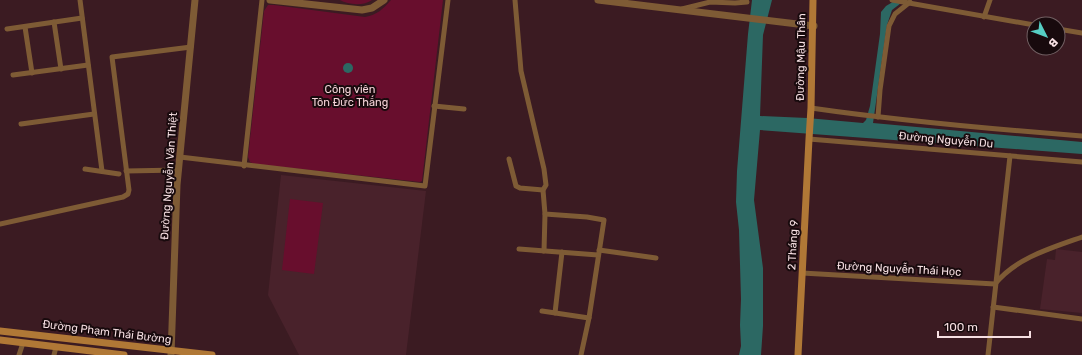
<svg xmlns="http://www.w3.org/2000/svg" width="1082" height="355" viewBox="0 0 1082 355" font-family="Rubik,sans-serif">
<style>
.built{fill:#49222b}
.green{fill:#680e2d}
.water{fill:#2c6863}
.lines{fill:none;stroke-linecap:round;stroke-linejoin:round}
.minor{stroke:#7e5b35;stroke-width:5}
.tertiary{stroke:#7e5b35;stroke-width:7}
.secondary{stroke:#b07836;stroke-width:7}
.labels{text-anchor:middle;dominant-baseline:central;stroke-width:4;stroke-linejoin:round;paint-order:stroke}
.street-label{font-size:11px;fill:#f6dfe2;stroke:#180a0d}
.park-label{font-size:11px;fill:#f4d3d8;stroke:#180a0d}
</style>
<rect width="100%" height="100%" fill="#3b1b22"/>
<g class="built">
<path d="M281 175 426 191 406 355H299L268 295Z"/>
<path d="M1056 249 1082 252V313L1040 309 1047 259 1055 260Z"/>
</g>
<g class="green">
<path d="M340 0H372C364 6 348 5 340 0Z"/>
<path d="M391 0H443L422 181 420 182 254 164 250 162 248 157 264 11 268 5H274L365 17C377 15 383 9 391 0Z"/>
<path d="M290 199 323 203 314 274 282 270Z"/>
</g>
<g class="water">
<path d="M752 0H772L763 35 760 116 807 118 863 123 866 120 870 106 880 34 881 12 886 6 896 0H905L892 10 887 25 873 123 1082 142V154L760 130 754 200 763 268V326L761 355H739L741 346 740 325 741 299 739 230 736 202 737 171 748 34Z"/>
<circle cx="348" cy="68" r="5"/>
</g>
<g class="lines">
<g class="minor">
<path d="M80 0 102 171"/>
<path d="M515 0 521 71 544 169 546 185 543 190 545 214 587 217 604 220 589 318 581 355"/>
<path d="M892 0 1034 25"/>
<path d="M682 9 710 2 735 3 747 2 746 0"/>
<path d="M984 17 990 0"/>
<path d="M54 22 61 69"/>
<path d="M25 27 32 73"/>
<path d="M7 29 82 18"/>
<path d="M1058 29 1082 33"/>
<path d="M13 75 88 65"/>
<path d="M434 106 464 109"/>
<path d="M811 108C901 121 991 129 1082 136"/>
<path d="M878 117 880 90 889 26 895 14 910 2"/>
<path d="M21 124 94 114"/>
<path d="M809 139 1082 162"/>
<path d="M180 157 425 186 448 0"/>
<path d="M509 159 516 186 520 188 543 190"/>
<path d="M244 166 262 0"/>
<path d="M85 169 119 174"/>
<path d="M126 171 179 170"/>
<path d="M0 224 123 197 128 194 129 190 112 57 191 47"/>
<path d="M519 249 598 255"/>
<path d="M599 250 656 258"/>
<path d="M544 251 545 214"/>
<path d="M802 273 995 284C1016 258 1051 248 1082 237"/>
<path d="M993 307 1082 319"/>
<path d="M542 311 589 318"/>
<path d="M555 313 562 252"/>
<path d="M19 355 23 343"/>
<path d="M54 355 56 347"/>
<path d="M988 355 1010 156"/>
</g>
<g class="tertiary">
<path d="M270 0 362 10 372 8 384 0"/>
<path d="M598 0 814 26"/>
<path d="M171 355 177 185 195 0"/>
</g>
<g class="secondary">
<path d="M0 331 212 355"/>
<path d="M0 340 124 355"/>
<path d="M798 355 809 139 811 108 813 0"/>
</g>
</g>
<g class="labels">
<g class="street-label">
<text transform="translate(801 57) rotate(-89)">Đường Mậu Thân</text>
<text transform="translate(946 140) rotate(5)">Đường Nguyễn Du</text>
<text transform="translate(169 176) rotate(-86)">Đường Nguyễn Văn Thiệt</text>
<text transform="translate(793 245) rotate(-87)">2 Tháng 9</text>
<text transform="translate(899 269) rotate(3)">Đường Nguyễn Thái Học</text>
<text transform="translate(107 332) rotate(7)">Đường Phạm Thái Bường</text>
</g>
<g class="park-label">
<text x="350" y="89">Công viên<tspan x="350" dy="13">Tôn Đức Thắng</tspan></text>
</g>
</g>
<g transform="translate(1046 36) rotate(132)"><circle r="19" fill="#180a0d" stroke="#715f62"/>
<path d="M0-3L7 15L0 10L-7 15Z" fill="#56cec3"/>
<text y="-6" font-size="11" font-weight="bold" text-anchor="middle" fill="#f6dfe2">B</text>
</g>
<path d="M938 331v6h92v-6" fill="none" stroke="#f6dfe2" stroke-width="2"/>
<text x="944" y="331" font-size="12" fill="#f6dfe2" stroke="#180a0d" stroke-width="3" paint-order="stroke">100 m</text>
</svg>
